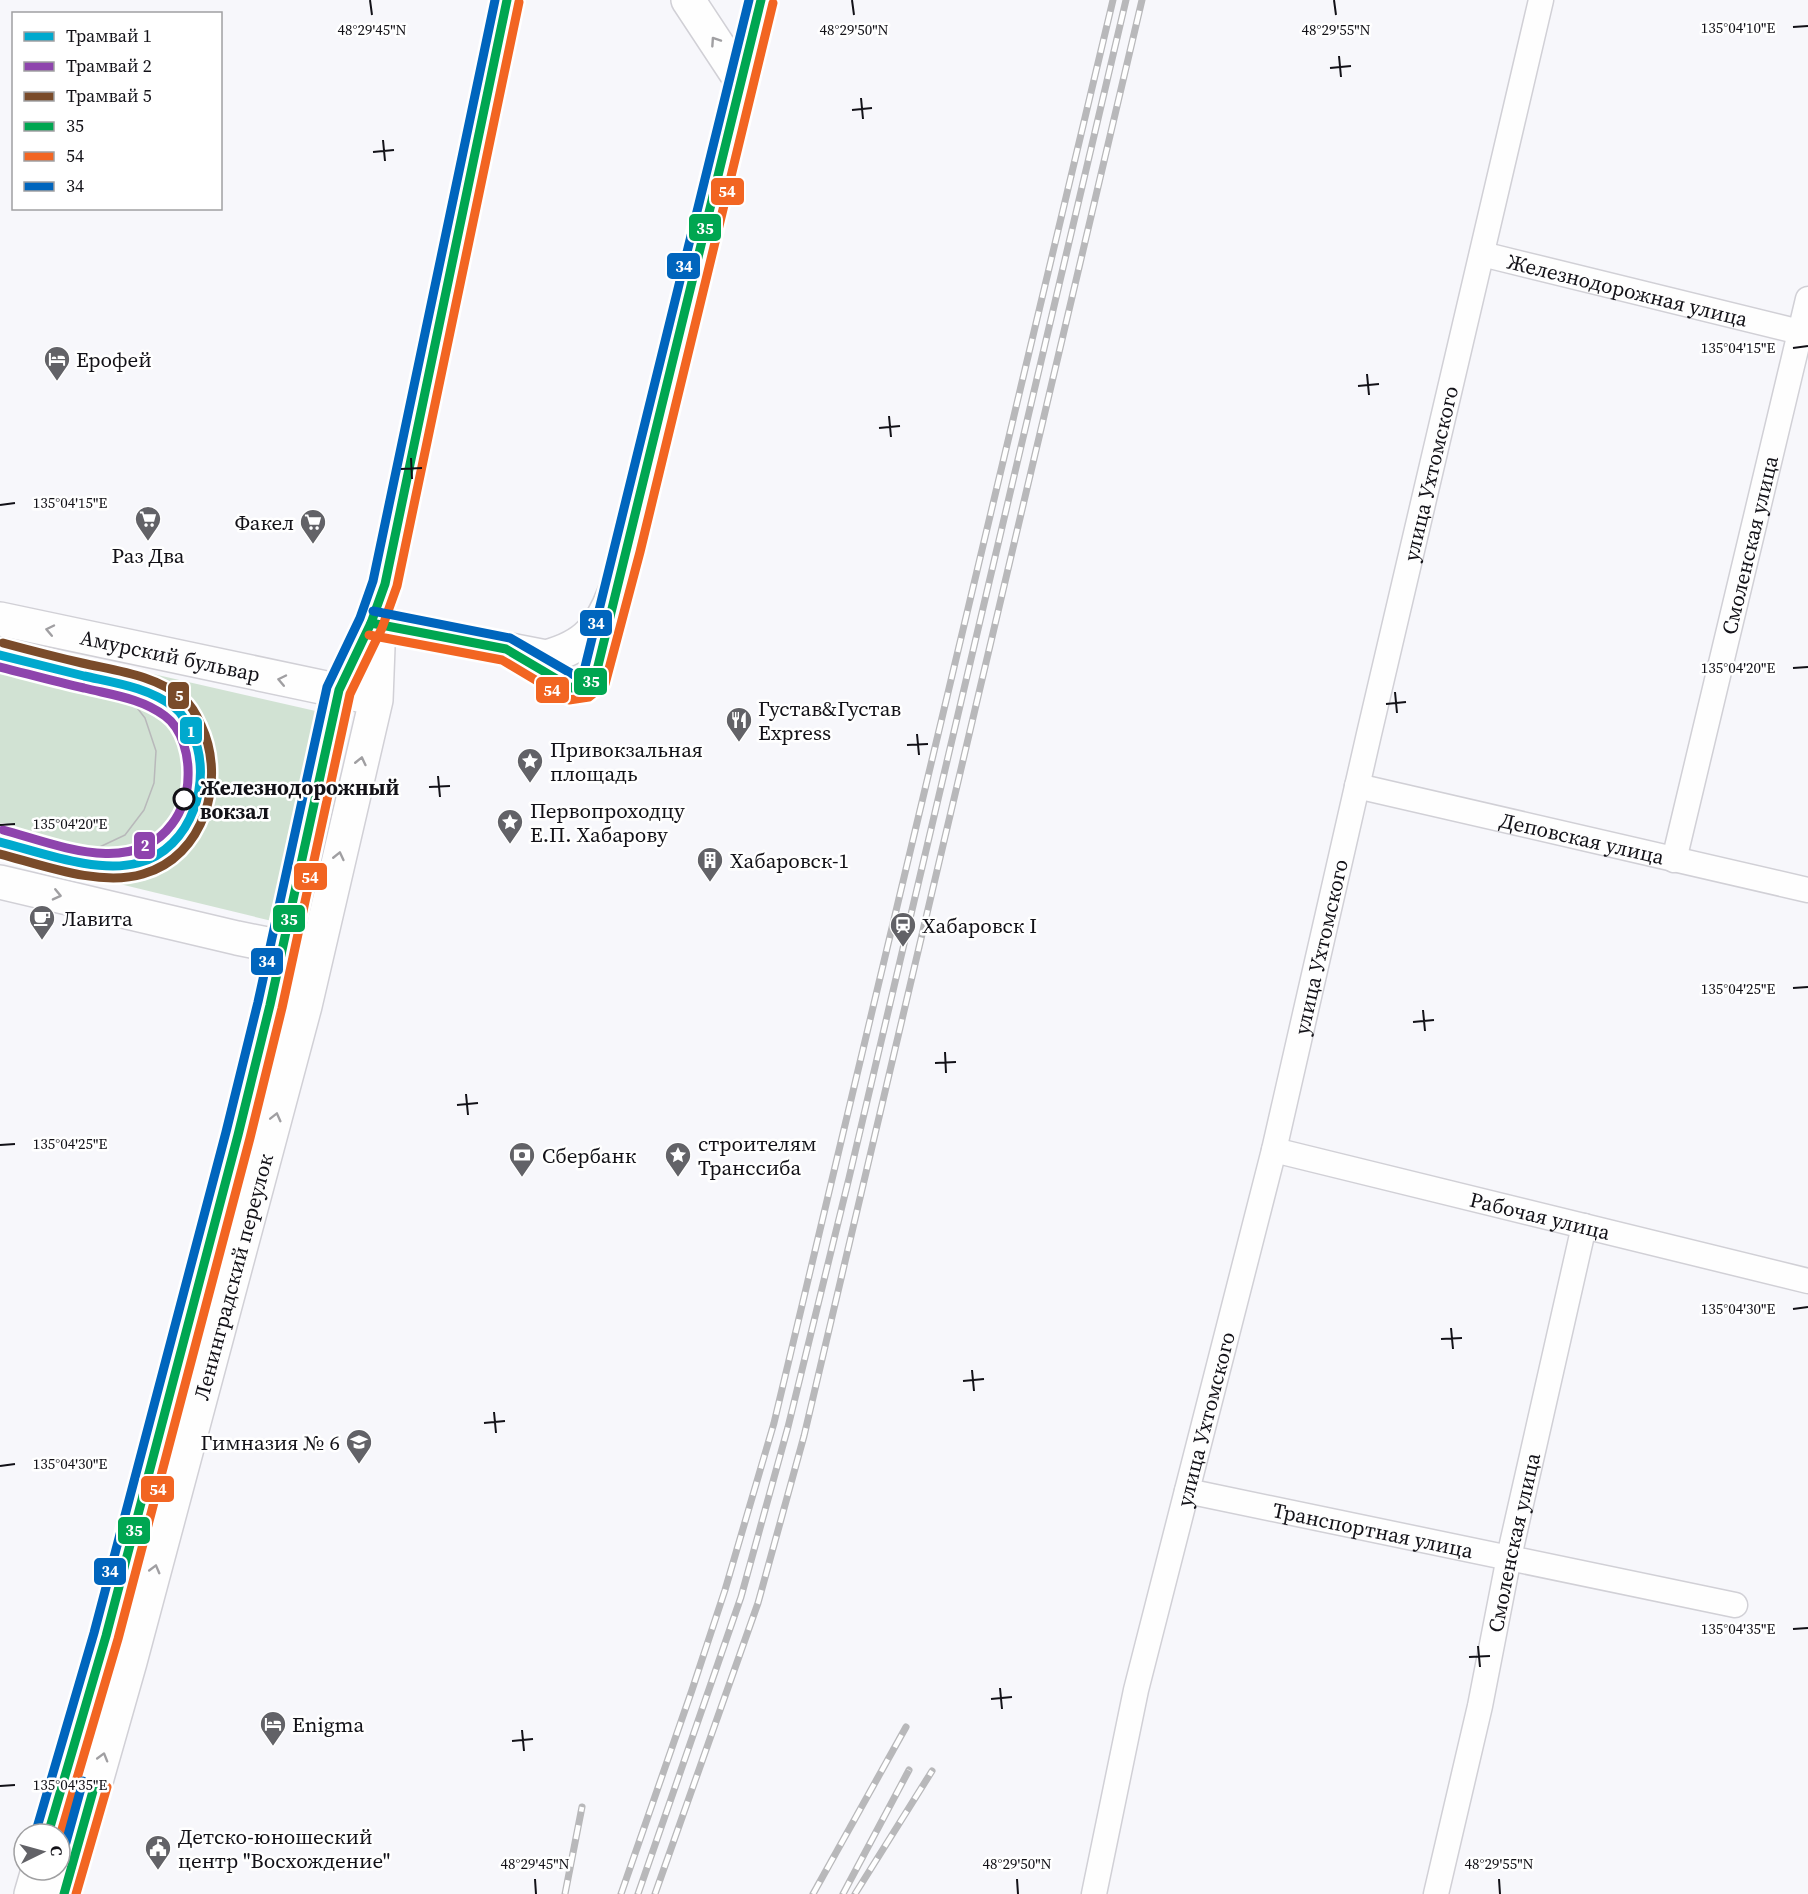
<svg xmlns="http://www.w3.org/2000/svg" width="1808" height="1894" viewBox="0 0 1808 1894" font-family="'Source Serif 4',serif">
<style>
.green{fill:#d1e2d3}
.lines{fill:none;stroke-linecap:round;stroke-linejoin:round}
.street-casing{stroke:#d1d0d6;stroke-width:27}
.secondary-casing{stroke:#d1d0d6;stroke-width:36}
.street{stroke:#fefefe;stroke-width:24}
.secondary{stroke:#fefefe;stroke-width:33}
.tram{stroke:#b8b8ba;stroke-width:1.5}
.rail-casing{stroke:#b8b8ba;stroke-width:7}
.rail{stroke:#fff;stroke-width:4.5;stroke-dasharray:14;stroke-linecap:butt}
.bus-1-casing{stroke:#fff;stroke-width:14}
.bus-2-casing{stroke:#fff;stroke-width:14}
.bus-3-casing{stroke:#fff;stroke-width:14}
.bus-1{stroke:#00a651;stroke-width:9}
.bus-2{stroke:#f26522;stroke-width:9}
.bus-3{stroke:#0065bd;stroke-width:9}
.tram-1-casing{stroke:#fff;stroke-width:14}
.tram-2-casing{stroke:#fff;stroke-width:14}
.tram-3-casing{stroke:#fff;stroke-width:14}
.tram-1{stroke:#00a9ce;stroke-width:9}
.tram-2{stroke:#8e44ad;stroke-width:9}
.tram-3{stroke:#7a4b2a;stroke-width:9}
.oneway{stroke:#a09fa2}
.ticks{fill:none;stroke:#121117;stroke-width:2}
.stop-dot{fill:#fff;stroke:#121117;stroke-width:3}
.labels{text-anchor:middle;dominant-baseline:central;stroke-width:5;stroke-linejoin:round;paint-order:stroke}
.street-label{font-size:21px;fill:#121117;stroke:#fff}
.poi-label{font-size:21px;fill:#121117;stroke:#fff;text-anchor:start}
.stop-label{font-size:21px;font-weight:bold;fill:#121117;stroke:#fff;text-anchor:start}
.ticks-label{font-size:15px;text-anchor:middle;fill:#121117;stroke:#fff;stroke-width:5;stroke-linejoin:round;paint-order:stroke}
.line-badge{stroke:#fff;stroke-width:2}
.badge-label{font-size:16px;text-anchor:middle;font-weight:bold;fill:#fff}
</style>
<rect width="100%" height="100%" fill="#f7f7fb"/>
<path class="green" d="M0 639 320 712 272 921 0 855Z"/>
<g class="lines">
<g class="street-casing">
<g id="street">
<path id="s1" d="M1482 254 1808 334"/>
<path id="s2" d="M1357 786 1808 890"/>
<path id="s3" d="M1674 860 1808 299"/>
<path id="s4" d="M1274 1150 1808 1281"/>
<path id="s5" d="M1187 1491 1735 1605"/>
<path id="s6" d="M1094 1894 1136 1690 1274 1150 1369 734 1541 0"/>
<path id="s7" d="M1436 1894 1480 1706 1509 1557 1584 1226"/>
</g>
</g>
<g class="secondary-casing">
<g id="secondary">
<path d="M688 0 742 82"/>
<path id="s8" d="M0 619 359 695"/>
<path d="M371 623 546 657C561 653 580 645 591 633 610 614 621 575 628 549L761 0"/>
<path d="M0 882 237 938 302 951"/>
<path d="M48 1834 106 1636 238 1135 270 1005 339 690 371 623 385 584 507 0"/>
<path d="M31 1894 38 1870"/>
<path id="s9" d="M64 1894 130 1662 305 1006 376 700 378 647 371 623"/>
</g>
</g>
<use href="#street" class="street"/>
<use href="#secondary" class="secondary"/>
<path class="tram" d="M49 853 89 852 125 835 144 810 154 783 156 751 145 718 127 695 99 679"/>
<g class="rail-casing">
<g id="rail">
<path d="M565 1894 582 1807"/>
<path d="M621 1894 692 1690 725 1590 774 1423 1113 0"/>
<path d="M638 1894 741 1597 788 1427 849 1178 1126 0"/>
<path d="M655 1894 758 1603 804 1436 1142 0"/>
<path d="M813 1894 906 1727"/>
<path d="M843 1894 909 1770"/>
<path d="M855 1894 932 1771"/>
</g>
</g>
<use href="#rail" class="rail"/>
<g class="bus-1-casing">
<g id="bus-1">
<path d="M371 623 506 649 572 688 584 686 595 678 761 0"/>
<path d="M48 1834 106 1636 238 1135 270 1005 339 690 371 623 385 584 507 0"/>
<path d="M64 1894 95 1784"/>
</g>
</g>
<g class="bus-2-casing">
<g id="bus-2">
<path d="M369 635 502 660 569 700 589 697 605 684 640 552 773 3"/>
<path d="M60 1836 118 1639 250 1138 282 1008 350 694 382 628 397 586 519 2"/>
<path d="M76 1894 107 1787"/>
</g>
</g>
<g class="bus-3-casing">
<g id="bus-3">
<path d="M373 611 510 638 574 675 584 671 749 0"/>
<path d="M36 1831 94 1633 226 1132 258 1002 327 687 360 618 373 581 495 0"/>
<path d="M60 1864 83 1781"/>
</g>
</g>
<use href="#bus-1" class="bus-1"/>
<use href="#bus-2" class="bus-2"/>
<use href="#bus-3" class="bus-3"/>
<g class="tram-1-casing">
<path id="tram-1" d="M0 655C28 662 56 669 84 676 115 683 147 687 174 707 182 713 187 723 192 733 214 779 192 849 138 863 97 874 40 852 0 842"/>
</g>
<g class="tram-2-casing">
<path id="tram-2" d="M0 667C28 674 56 682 84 688 112 695 141 698 165 716 183 729 189 757 188 777 188 793 182 811 172 824 132 878 56 844 3 830"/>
</g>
<g class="tram-3-casing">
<path id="tram-3" d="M0 854C42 865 100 887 143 874 204 857 227 780 201 725 197 716 192 706 184 699 155 675 117 671 82 663 56 657 29 650 3 643"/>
</g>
<use href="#tram-1" class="tram-1"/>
<use href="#tram-2" class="tram-2"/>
<use href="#tram-3" class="tram-3"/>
</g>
<defs><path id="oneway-chevron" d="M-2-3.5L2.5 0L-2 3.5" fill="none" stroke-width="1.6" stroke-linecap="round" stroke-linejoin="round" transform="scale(1.5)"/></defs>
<g class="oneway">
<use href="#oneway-chevron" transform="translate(715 41) rotate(-124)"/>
<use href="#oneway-chevron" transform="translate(50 630) rotate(-168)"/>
<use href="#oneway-chevron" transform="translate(282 680) rotate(-168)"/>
<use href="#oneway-chevron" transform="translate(361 761) rotate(-77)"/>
<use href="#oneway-chevron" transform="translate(339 856) rotate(-77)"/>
<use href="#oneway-chevron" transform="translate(57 895) rotate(13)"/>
<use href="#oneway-chevron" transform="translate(276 1117) rotate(-76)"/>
<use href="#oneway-chevron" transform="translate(155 1569) rotate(-75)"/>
<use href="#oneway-chevron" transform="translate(103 1757) rotate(-74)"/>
</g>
<path class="ticks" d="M370 0 372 15M852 0 854 15M1334 0 1336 15M1793 27 1808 26M1339 56 1341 77M1330 68 1351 66M861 98 863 119M852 110 872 108M383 140 385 161M373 152 394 150M1793 348 1808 346M1367 374 1369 395M1358 386 1379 384M889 416 891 437M879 428 900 426M411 458 412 479M401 469 422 468M0 505 15 503M1793 668 1808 667M1395 692 1397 713M1386 704 1406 702M917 734 919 755M907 745 928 744M438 776 440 797M429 787 450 786M0 825 15 824M1793 988 1808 987M1423 1010 1425 1031M1413 1022 1434 1020M945 1052 946 1073M935 1063 956 1062M466 1094 468 1115M457 1105 478 1103M0 1145 15 1144M1793 1309 1808 1307M1451 1328 1453 1349M1441 1339 1462 1338M972 1370 974 1391M963 1381 984 1379M494 1412 496 1433M484 1423 505 1421M0 1466 15 1464M1793 1629 1808 1628M1478 1646 1480 1667M1469 1657 1490 1656M1000 1688 1002 1709M991 1699 1012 1697M522 1730 524 1751M512 1741 533 1739M0 1786 15 1785M535 1879 536 1894M1017 1879 1018 1894M1499 1879 1500 1894"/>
<defs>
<g id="hotel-pin" transform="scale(1.35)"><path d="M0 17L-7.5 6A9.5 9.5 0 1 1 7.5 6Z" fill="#626267" stroke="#fff"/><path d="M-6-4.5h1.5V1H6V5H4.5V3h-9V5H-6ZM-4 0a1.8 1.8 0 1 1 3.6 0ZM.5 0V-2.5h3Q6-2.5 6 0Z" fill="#fff"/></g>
<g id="supermarket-pin" transform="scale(1.35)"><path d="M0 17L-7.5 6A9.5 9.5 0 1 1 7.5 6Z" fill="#626267" stroke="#fff"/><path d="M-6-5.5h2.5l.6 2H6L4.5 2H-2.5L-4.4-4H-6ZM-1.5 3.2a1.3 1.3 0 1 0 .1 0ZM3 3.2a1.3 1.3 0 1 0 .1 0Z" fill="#fff"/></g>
<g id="restaurant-pin" transform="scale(1.35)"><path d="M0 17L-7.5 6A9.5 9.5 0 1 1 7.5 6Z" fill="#626267" stroke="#fff"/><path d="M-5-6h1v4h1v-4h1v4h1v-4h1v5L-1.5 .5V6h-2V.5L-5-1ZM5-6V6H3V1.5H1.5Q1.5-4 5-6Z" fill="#fff"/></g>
<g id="sight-pin" transform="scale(1.35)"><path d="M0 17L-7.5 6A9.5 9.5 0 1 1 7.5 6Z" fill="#626267" stroke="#fff"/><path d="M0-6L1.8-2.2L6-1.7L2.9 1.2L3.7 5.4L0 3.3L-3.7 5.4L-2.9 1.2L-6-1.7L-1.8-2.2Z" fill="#fff"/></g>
<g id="building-pin" transform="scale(1.35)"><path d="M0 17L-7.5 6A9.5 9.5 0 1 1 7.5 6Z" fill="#626267" stroke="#fff"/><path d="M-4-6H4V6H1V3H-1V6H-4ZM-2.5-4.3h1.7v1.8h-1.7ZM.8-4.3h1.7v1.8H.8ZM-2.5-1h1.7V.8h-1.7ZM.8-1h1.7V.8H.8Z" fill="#fff"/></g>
<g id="cafe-pin" transform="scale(1.35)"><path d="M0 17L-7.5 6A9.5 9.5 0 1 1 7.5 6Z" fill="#626267" stroke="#fff"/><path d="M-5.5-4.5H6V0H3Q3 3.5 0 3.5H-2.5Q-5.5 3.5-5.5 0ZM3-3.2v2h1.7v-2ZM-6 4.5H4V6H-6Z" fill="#fff"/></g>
<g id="station-pin" transform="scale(1.35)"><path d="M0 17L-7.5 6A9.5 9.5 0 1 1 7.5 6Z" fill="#626267" stroke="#fff"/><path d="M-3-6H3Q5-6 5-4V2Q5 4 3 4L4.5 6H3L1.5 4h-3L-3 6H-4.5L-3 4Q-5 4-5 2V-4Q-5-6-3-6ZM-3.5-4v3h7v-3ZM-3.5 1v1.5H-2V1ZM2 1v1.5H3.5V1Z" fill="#fff"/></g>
<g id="bank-pin" transform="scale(1.35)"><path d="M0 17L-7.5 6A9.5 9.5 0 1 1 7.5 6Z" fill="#626267" stroke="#fff"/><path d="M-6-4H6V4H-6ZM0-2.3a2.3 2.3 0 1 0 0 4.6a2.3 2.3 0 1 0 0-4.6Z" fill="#fff"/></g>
<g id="school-pin" transform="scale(1.35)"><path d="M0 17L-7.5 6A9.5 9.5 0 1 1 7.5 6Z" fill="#626267" stroke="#fff"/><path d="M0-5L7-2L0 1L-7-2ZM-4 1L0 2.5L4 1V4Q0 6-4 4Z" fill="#fff"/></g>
<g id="civic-pin" transform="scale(1.35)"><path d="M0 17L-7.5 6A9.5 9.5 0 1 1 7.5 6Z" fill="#626267" stroke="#fff"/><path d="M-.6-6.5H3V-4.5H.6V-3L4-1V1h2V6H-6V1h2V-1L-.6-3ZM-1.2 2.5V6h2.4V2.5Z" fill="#fff"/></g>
</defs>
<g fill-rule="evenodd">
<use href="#hotel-pin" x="57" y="359"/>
<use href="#supermarket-pin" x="148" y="519"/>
<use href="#supermarket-pin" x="313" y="522"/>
<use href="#restaurant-pin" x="739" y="720"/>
<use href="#sight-pin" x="530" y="761"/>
<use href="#sight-pin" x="510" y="822"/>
<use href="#building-pin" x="710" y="860"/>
<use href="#cafe-pin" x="42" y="918"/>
<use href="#station-pin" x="903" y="925"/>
<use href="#bank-pin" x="522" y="1155"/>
<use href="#sight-pin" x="678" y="1155"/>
<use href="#school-pin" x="359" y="1442"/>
<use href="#hotel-pin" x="273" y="1724"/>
<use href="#civic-pin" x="158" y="1848"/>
</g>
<circle class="stop-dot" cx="184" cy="799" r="10"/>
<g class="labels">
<g class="street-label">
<text stroke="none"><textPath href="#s1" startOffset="150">Железнодорожная улица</textPath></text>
<text stroke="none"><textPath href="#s6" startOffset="1460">улица Ухтомского</textPath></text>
<text stroke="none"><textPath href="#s3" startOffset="324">Смоленская улица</textPath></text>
<text stroke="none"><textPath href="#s8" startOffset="174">Амурский бульвар</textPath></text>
<text stroke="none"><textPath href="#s2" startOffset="231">Деповская улица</textPath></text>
<text stroke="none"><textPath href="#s6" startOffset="974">улица Ухтомского</textPath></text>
<text stroke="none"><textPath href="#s4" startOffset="274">Рабочая улица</textPath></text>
<text stroke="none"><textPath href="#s9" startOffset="640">Ленинградский переулок</textPath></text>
<text stroke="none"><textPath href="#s6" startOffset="488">улица Ухтомского</textPath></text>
<text stroke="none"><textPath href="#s5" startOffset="190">Транспортная улица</textPath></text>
<text stroke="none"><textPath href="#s7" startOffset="360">Смоленская улица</textPath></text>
</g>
<g class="poi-label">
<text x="76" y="359">Ерофей</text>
<text x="294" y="522" text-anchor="end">Факел</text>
<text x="148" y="555" text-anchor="middle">Раз Два</text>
<text x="758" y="708">Густав&amp;Густав<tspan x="758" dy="24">Express</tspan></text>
<text x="550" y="749">Привокзальная<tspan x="550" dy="24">площадь</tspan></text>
<text x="530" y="810">Первопроходцу<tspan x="530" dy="24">Е.П. Хабарову</tspan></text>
<text x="730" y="860">Хабаровск-1</text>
<text x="62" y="918">Лавита</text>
<text x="922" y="925">Хабаровск I</text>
<text x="698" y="1143">строителям<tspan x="698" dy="24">Транссиба</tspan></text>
<text x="542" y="1155">Сбербанк</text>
<text x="340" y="1442" text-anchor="end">Гимназия № 6</text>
<text x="292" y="1724">Enigma</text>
<text x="178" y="1836">Детско-юношеский<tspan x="178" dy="24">центр "Восхождение"</tspan></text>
</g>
<g class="stop-label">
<text x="200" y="787">Железнодорожный<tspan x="200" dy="24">вокзал</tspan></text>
</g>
</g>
<g class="ticks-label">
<text x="1738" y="33">135°04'10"E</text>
<text x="372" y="35">48°29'45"N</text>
<text x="854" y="35">48°29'50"N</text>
<text x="1336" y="35">48°29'55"N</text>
<text x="1738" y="353">135°04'15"E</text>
<text x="70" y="508">135°04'15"E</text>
<text x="1738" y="673">135°04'20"E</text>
<text x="70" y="829">135°04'20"E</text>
<text x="1738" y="994">135°04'25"E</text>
<text x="70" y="1149">135°04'25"E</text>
<text x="1738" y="1314">135°04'30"E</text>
<text x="70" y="1469">135°04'30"E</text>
<text x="1738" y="1634">135°04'35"E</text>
<text x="70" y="1790">135°04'35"E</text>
<text x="535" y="1869">48°29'45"N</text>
<text x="1017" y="1869">48°29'50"N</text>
<text x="1499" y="1869">48°29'55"N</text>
</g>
<g class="line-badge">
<rect x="710" y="177" width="35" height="29" rx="6" fill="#f26522"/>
<rect x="688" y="213" width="34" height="29" rx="6" fill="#00a651"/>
<rect x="666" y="252" width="35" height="28" rx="6" fill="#0065bd"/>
<rect x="579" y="609" width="34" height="28" rx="6" fill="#0065bd"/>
<rect x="573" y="667" width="35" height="29" rx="6" fill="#00a651"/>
<rect x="535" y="676" width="35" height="28" rx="6" fill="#f26522"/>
<rect x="167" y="681" width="23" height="29" rx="6" fill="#7a4b2a"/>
<rect x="179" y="716" width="24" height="29" rx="6" fill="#00a9ce"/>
<rect x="133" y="831" width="23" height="29" rx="6" fill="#8e44ad"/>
<rect x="293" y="862" width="35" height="29" rx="6" fill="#f26522"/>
<rect x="272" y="904" width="34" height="29" rx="6" fill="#00a651"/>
<rect x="250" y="947" width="34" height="29" rx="6" fill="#0065bd"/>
<rect x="140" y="1475" width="35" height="28" rx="6" fill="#f26522"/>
<rect x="117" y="1516" width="34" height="29" rx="6" fill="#00a651"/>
<rect x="93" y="1557" width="34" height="29" rx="6" fill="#0065bd"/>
</g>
<g class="badge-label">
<text x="727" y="197">54</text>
<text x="705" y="234">35</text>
<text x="684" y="272">34</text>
<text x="596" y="629">34</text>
<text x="591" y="687">35</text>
<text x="552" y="696">54</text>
<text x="179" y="701">5</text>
<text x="191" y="737">1</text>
<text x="145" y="851">2</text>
<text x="310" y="883">54</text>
<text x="289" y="925">35</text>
<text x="267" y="967">34</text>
<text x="158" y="1495">54</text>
<text x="134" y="1536">35</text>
<text x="110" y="1577">34</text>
</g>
<rect x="12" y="12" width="210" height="198" fill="#ffffff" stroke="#a0a0a2" stroke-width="1.5"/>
<rect x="24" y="32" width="30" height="9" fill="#00a9ce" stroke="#a0a0a2" stroke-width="1.5"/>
<text x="66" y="42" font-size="18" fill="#121117">Трамвай 1</text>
<rect x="24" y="62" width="30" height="9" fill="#8e44ad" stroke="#a0a0a2" stroke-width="1.5"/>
<text x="66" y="72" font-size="18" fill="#121117">Трамвай 2</text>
<rect x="24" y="92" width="30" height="9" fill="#7a4b2a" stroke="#a0a0a2" stroke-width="1.5"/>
<text x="66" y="102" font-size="18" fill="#121117">Трамвай 5</text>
<rect x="24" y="122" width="30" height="9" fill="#00a651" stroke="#a0a0a2" stroke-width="1.5"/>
<text x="66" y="132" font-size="18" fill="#121117">35</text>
<rect x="24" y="152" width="30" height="9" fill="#f26522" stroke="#a0a0a2" stroke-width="1.5"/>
<text x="66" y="162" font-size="18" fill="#121117">54</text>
<rect x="24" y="182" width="30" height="9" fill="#0065bd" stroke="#a0a0a2" stroke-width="1.5"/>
<text x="66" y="192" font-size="18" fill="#121117">34</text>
<g transform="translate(42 1852) rotate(85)"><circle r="28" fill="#ffffff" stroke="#a0a0a2" stroke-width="1.5"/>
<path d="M0-4.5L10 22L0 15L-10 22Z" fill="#626267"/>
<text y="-9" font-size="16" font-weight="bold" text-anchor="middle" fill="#121117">С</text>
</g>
</svg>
